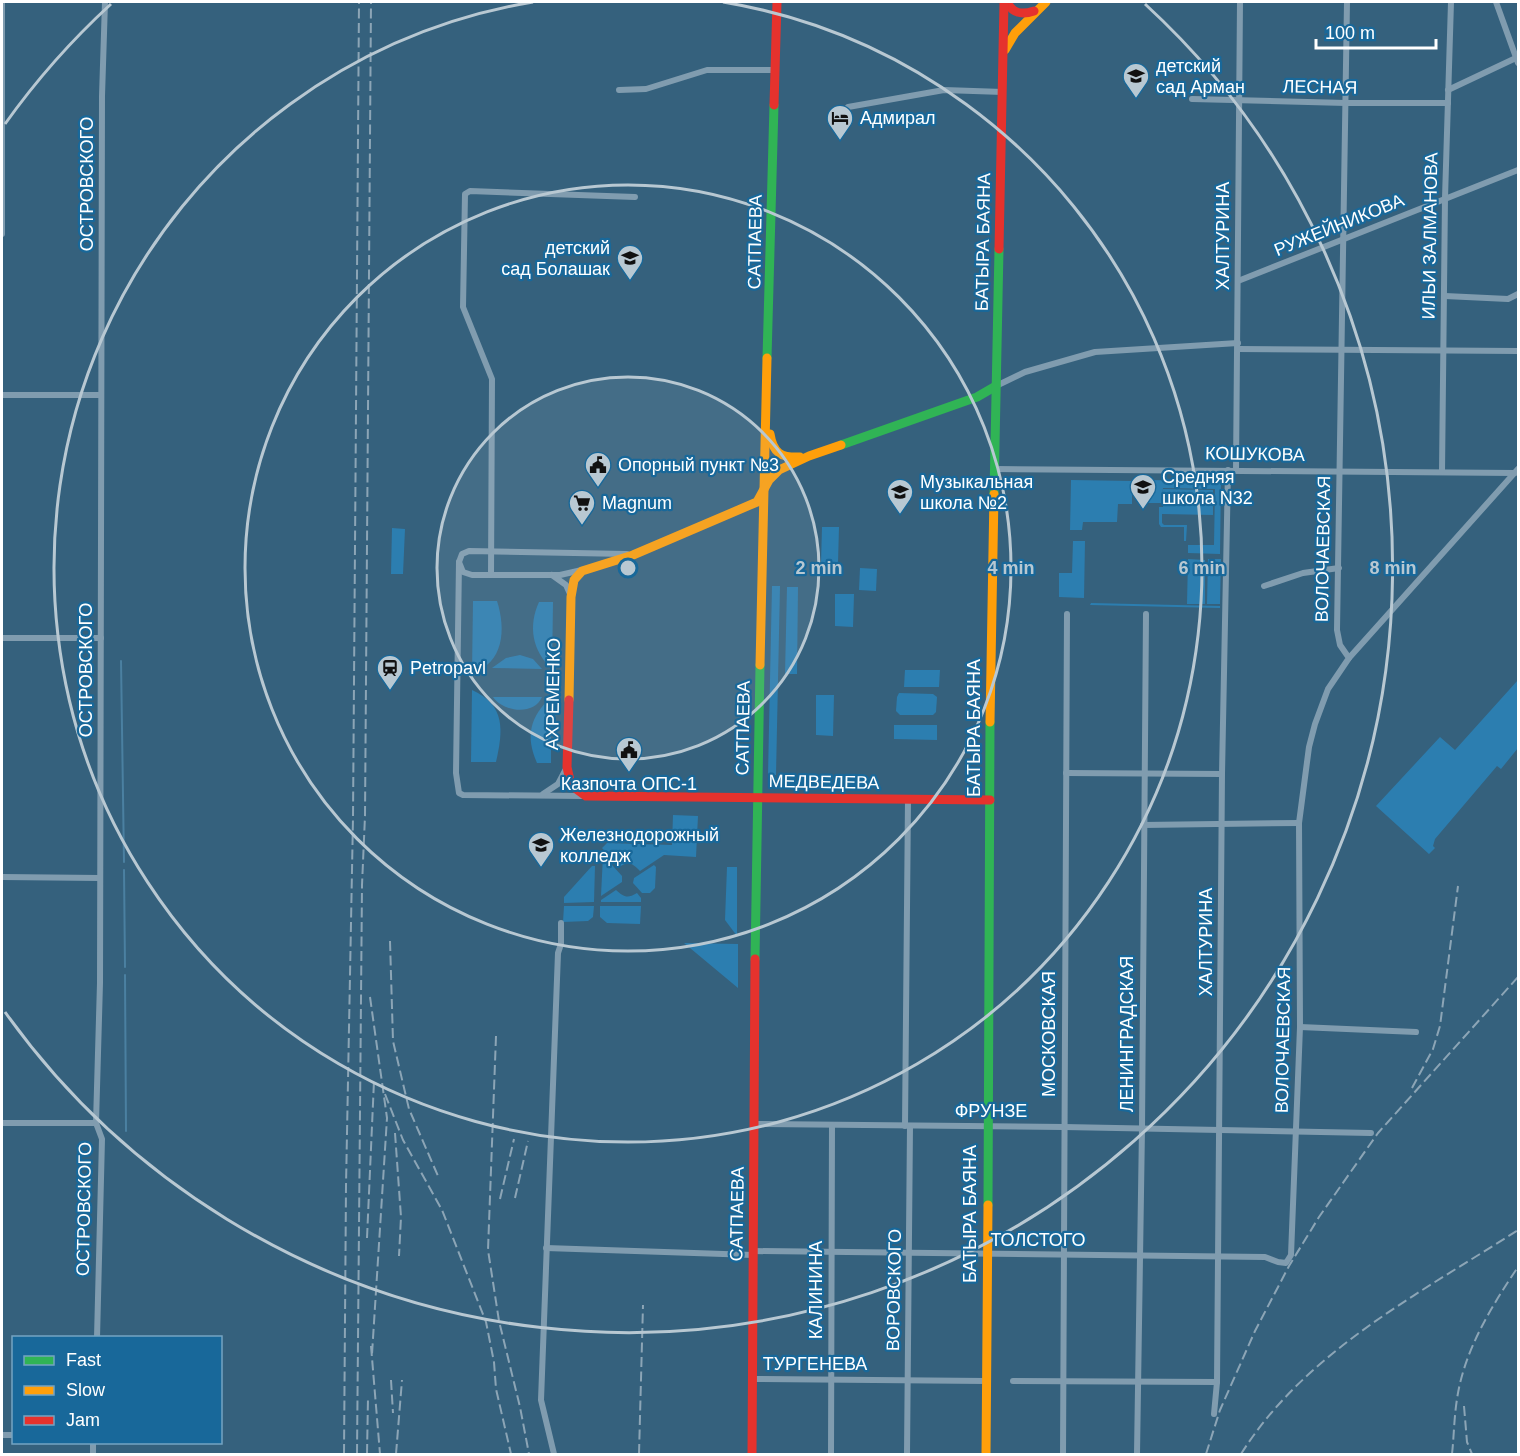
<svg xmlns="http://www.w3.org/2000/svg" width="1520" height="1456" viewBox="0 0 1520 1456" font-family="Helvetica,sans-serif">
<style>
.green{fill:#2c7eb0}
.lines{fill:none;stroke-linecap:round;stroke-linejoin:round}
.stream{stroke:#4b80a1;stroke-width:2}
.street{stroke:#809caf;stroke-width:6}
.fast{stroke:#30b455;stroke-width:9}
.slow{stroke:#ff9f0a;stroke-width:9}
.jam{stroke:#e5322d;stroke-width:9}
.rail{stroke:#8ca5b6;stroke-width:2;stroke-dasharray:10 4.5;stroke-linecap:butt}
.ring{fill:none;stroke:#b8c8d2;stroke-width:3}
.labels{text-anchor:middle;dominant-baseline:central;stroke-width:4.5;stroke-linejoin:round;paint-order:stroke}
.poi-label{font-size:18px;fill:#fff;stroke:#18689a;text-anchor:start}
.street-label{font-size:18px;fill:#fff;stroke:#18689a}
.centre{fill:#b8c8d2;stroke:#18689a;stroke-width:3}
.ring-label{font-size:18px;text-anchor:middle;font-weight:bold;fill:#b8c8d2;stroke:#18689a;stroke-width:4.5;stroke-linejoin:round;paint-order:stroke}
</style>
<rect width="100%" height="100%" fill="#35617d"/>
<g class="green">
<path d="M1071 480 1132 481V504H1118L1117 522H1083L1082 530H1070Z"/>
<path d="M1146 480 1221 481 1220 554 1188 553V545H1214L1215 489 1163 488 1162 503H1146Z"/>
<path d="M1163 489 1213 490V515L1162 514V523L1164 525H1187L1186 541H1184V527H1161L1159 524V507H1163Z"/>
<path d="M822 527H839L838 563H821Z"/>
<path d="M392 528 405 529 403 574H391Z"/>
<path d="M1073 541H1085L1084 598 1059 597V573H1072Z"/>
<path d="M1188 559 1205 560V604H1187Z"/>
<path d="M1208 559H1221L1220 604H1207Z"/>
<path d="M860 568 877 569 876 591 859 590Z"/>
<path d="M772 586H780L776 775H768Z"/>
<path d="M787 587H798L797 674H785Z"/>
<path d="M835 594H854L853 627 835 626Z"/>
<path d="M473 601H497C506 629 504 663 472 673Z"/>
<path d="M539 602H553L552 669C532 651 528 626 539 602Z"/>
<path d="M1091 603 1220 606V608L1090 605Z"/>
<path d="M520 655 533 659 542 669 492 668 506 658Z"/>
<path d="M905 670H940L939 687H904Z"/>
<path d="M1518 680V748L1501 769 1497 766 1435 839 1433 846 1435 848 1429 854 1376 806 1440 737 1455 750Z"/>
<path d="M472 690C506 705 503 731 496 762H471Z"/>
<path d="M899 693 933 694 937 697 936 712 933 715H900L896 711 897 697Z"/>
<path d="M816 695H834L833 736 816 735Z"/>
<path d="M493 697H542C534 716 503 712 493 697Z"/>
<path d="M551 697V763H537C525 736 530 717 551 697Z"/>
<path d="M894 725H937V740L894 739Z"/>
<path d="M673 815 698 816 696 857 664 855 640 871C632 863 629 861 619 867L602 848 607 843 672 845Z"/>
<path d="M603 855 622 876V882L601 896Z"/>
<path d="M654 865 656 867 655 888 650 893H642L633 883 634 878Z"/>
<path d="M592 866H595L594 902 564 903V897Z"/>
<path d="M727 867H737V936L725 920Z"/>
<path d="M616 890C624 897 627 899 637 893L641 898V902H601V900Z"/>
<path d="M564 906H594L593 917 588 921 563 922Z"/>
<path d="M600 906H641L640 924 607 923 600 917Z"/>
<path d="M684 943 738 944V988Z"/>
</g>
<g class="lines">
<g class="stream">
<path d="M121 661 124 862"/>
<path d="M124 870 125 967"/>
<path d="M125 975 126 1131"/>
</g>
<g class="street">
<path d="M1496 2 1518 63"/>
<path d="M619 90 646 89 707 70H775"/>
<path d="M1448 90 1518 57"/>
<path d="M1192 99 1346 103H1448"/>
<path d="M848 107 944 90 1003 92"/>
<path d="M2 234V2"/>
<path d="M1238 281 1518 170"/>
<path d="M1445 296 1508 299 1518 294"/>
<path d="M1238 349 1518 351"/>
<path d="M996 386 1025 372 1095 352 1238 343"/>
<path d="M2 395H101"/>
<path d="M995 469 1515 473"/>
<path d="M1236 470 1240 2"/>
<path d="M1442 472 1445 198 1451 2"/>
<path d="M459 562 456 773 459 793 463 795 586 796"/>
<path d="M582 570 560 575H472L463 572 459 562 462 554 469 551 627 554"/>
<path d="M491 575 492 379 463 307 465 194 470 191 635 197"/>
<path d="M552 575 566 585 571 596"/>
<path d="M1264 586 1303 573 1339 568"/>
<path d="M2 638H101"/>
<path d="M1349 658 1518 469"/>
<path d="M1066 773 1222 774"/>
<path d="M543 794 558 784 567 767"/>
<path d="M1143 825 1299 823"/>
<path d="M2 877 100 878"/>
<path d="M1300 1027 1416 1032"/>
<path d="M2 1123H96"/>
<path d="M754 1124 1064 1127 1371 1133"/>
<path d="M905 1126 908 799"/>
<path d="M546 1248 753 1255"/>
<path d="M753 1251 1265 1257 1278 1262 1286 1263 1291 1255 1300 1027 1299 823 1309 747 1315 724 1328 689 1349 658 1340 645 1337 630 1347 2"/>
<path d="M97 1338 102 1139 96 1123 100 983 102 96 105 2"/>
<path d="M752 1379 986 1381"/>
<path d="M1013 1381 1217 1382"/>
<path d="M1214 1414 1217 1382 1222 774 1228 470"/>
<path d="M2 1435H14"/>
<path d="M93 1454V1442"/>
<path d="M554 1454 541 1400 558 953 561 944V923"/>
<path d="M831 1454 832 1125"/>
<path d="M907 1454 910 1126"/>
<path d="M1063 1454 1067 614"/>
<path d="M1137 1454 1142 1128 1146 614"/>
</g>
<g class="fast">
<path d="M767 358 774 105"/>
<path d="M841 445 977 397 996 386"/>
<path d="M994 494 999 249"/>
<path d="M755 959 760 665"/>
<path d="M988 1205 990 722"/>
</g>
<g class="slow">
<path d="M1005 50 1015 33 1046 2"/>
<path d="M770 434C773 453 781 458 800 457"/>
<path d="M760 665 767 358"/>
<path d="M569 700 571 597 574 580 582 571 633 555 757 502 769 480 779 470 809 456 841 445"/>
<path d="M990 722 994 494"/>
<path d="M986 1454 988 1205"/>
</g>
<g class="jam">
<path d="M1007 2C1013 14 1022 15 1034 11"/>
<path d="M774 105 777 2"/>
<path d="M999 249 1004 2"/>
<path d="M569 700 567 767 571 785 586 796 990 800"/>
<path d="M752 1454 755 959"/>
</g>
<g class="rail">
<path d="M390 941 393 1041 409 1109 438 1176"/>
<path d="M370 997 387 1118 372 1354"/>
<path d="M496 1036 488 1250 499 1321 520 1407 529 1454"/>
<path d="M1412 1088 1433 1049 1440 1026 1458 886"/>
<path d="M385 1094 403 1140 442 1210 486 1322 494 1362 496 1389 511 1454"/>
<path d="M395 1133 401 1217 399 1256"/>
<path d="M515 1198 528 1141"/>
<path d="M500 1199 514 1139"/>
<path d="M367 1238 374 1081"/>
<path d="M371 1346 380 1454"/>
<path d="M391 1380 393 1413"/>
<path d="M1464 1406 1467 1442 1472 1454"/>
<path d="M344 1454 346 1186 353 818 359 2"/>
<path d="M357 1454 362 885 365 816 371 2"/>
<path d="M367 1454 368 1398"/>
<path d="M396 1454 402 1380"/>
<path d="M639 1454 643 1305"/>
<path d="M1206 1454 1220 1410 1255 1331 1289 1266 1319 1217 1378 1133 1518 977"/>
<path d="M1241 1454C1306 1351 1419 1294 1518 1230"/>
<path d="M1452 1454C1454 1436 1454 1418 1457 1399 1464 1351 1491 1307 1518 1267"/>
</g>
</g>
<circle cx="628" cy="568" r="191" fill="#b8c8d2" fill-opacity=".12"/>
<g class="ring">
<circle cx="628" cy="568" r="191"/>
<circle cx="628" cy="568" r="383"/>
<path d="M723 2A574 574 0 1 1 533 2"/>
<path d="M5 124A765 765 0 0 1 111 4M1145 4A765 765 0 1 1 5 1012"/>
</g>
<defs>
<g id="school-pin" transform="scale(1.35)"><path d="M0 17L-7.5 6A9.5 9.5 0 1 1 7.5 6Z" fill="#b8c8d2" stroke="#18689a"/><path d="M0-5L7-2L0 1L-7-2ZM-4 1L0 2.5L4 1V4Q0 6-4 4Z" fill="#111"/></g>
<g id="hotel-pin" transform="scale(1.35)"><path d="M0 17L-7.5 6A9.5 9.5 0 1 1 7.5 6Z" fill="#b8c8d2" stroke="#18689a"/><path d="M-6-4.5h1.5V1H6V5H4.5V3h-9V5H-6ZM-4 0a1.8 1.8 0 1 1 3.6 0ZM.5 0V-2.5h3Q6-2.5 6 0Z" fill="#111"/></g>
<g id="civic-pin" transform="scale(1.35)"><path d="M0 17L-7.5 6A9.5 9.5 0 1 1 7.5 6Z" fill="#b8c8d2" stroke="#18689a"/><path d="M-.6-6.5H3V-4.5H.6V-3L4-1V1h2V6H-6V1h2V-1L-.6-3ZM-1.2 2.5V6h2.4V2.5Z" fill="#111"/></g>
<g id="supermarket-pin" transform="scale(1.35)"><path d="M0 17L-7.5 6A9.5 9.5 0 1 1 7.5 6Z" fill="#b8c8d2" stroke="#18689a"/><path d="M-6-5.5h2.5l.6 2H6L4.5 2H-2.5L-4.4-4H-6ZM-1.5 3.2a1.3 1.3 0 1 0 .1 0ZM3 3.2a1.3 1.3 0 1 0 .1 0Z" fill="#111"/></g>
<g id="station-pin" transform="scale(1.35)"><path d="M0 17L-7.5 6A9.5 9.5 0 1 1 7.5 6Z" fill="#b8c8d2" stroke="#18689a"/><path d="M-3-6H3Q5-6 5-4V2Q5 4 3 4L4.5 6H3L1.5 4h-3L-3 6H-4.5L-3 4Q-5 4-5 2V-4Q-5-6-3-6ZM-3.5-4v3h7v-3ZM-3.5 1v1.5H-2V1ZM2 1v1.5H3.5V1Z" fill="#111"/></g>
<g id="university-pin" transform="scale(1.35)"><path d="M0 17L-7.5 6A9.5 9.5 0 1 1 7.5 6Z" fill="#b8c8d2" stroke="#18689a"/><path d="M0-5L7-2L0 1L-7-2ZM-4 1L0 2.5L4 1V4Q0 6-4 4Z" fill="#111"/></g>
</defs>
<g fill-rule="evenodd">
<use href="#school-pin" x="1136" y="76"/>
<use href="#hotel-pin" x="840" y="118"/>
<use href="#school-pin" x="630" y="258"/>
<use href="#civic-pin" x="598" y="465"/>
<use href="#school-pin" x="1143" y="487"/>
<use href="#school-pin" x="900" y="492"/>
<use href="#supermarket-pin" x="582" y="503"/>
<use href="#station-pin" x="390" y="668"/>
<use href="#civic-pin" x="629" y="750"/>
<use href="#university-pin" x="541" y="845"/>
</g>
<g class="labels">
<g class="poi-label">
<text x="1156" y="66">детский<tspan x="1156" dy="21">сад Арман</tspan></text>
<text x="860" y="118">Адмирал</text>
<text x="610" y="248" text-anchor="end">детский<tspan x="610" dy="21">сад Болашак</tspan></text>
<text x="618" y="465">Опорный пункт №3</text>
<text x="1162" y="477">Средняя<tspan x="1162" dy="21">школа N32</tspan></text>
<text x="920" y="482">Музыкальная<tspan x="920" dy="21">школа №2</tspan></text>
<text x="602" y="503">Magnum</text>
<text x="410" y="668">Petropavl</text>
<text x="629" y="784" text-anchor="middle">Казпочта ОПС-1</text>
<text x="560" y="835">Железнодорожный<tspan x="560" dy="21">колледж</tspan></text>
</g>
<g class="street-label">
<text transform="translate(1320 87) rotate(1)">ЛЕСНАЯ</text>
<text transform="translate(87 184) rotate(-90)">ОСТРОВСКОГО</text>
<text transform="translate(1339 225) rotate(-22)">РУЖЕЙНИКОВА</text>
<text transform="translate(1223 236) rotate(-90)">ХАЛТУРИНА</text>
<text transform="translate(1430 236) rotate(-89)">ИЛЬИ ЗАЛМАНОВА</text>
<text transform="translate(755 242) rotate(-89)">САТПАЕВА</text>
<text transform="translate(983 242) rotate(-89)">БАТЫРА БАЯНА</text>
<text transform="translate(1255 454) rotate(1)">КОШУКОВА</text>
<text transform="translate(1323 549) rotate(-89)">ВОЛОЧАЕВСКАЯ</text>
<text transform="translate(86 670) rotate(-90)">ОСТРОВСКОГО</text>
<text transform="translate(553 694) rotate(-89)">АХРЕМЕНКО</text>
<text transform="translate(743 728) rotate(-89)">САТПАЕВА</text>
<text transform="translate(974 728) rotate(-90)">БАТЫРА БАЯНА</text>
<text transform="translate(824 782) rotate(1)">МЕДВЕДЕВА</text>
<text transform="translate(1206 942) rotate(-90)">ХАЛТУРИНА</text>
<text transform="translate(1049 1034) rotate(-90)">МОСКОВСКАЯ</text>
<text transform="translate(1127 1034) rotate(-90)">ЛЕНИНГРАДСКАЯ</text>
<text transform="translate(1283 1040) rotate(-89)">ВОЛОЧАЕВСКАЯ</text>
<text x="991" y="1111">ФРУНЗЕ</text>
<text transform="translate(84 1209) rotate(-89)">ОСТРОВСКОГО</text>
<text transform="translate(737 1214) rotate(-89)">САТПАЕВА</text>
<text transform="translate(970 1214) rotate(-90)">БАТЫРА БАЯНА</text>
<text x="1038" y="1240">ТОЛСТОГО</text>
<text transform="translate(816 1290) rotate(-90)">КАЛИНИНА</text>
<text transform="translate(894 1290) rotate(-89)">ВОРОВСКОГО</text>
<text x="815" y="1364">ТУРГЕНЕВА</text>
</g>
</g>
<circle cx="628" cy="568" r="9" class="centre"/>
<g class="ring-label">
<text x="819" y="574">2 min</text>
<text x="1011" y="574">4 min</text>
<text x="1202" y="574">6 min</text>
<text x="1393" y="574">8 min</text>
</g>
<rect width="1520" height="1456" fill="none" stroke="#ffffff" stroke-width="6"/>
<rect x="12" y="1336" width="210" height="108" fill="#18689a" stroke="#74a4c2" stroke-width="1.5"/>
<rect x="24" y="1356" width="30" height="9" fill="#30b455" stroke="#74a4c2" stroke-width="1.5"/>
<text x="66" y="1366" font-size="18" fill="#ffffff">Fast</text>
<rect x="24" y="1386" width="30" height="9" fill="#ff9f0a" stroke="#74a4c2" stroke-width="1.5"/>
<text x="66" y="1396" font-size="18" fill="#ffffff">Slow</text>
<rect x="24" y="1416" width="30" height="9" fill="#e5322d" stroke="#74a4c2" stroke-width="1.5"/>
<text x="66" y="1426" font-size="18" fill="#ffffff">Jam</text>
<path d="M1316 39v9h120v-9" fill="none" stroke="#ffffff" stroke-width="3"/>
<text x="1325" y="39" font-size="18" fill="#ffffff" stroke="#18689a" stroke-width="4.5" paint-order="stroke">100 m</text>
</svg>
